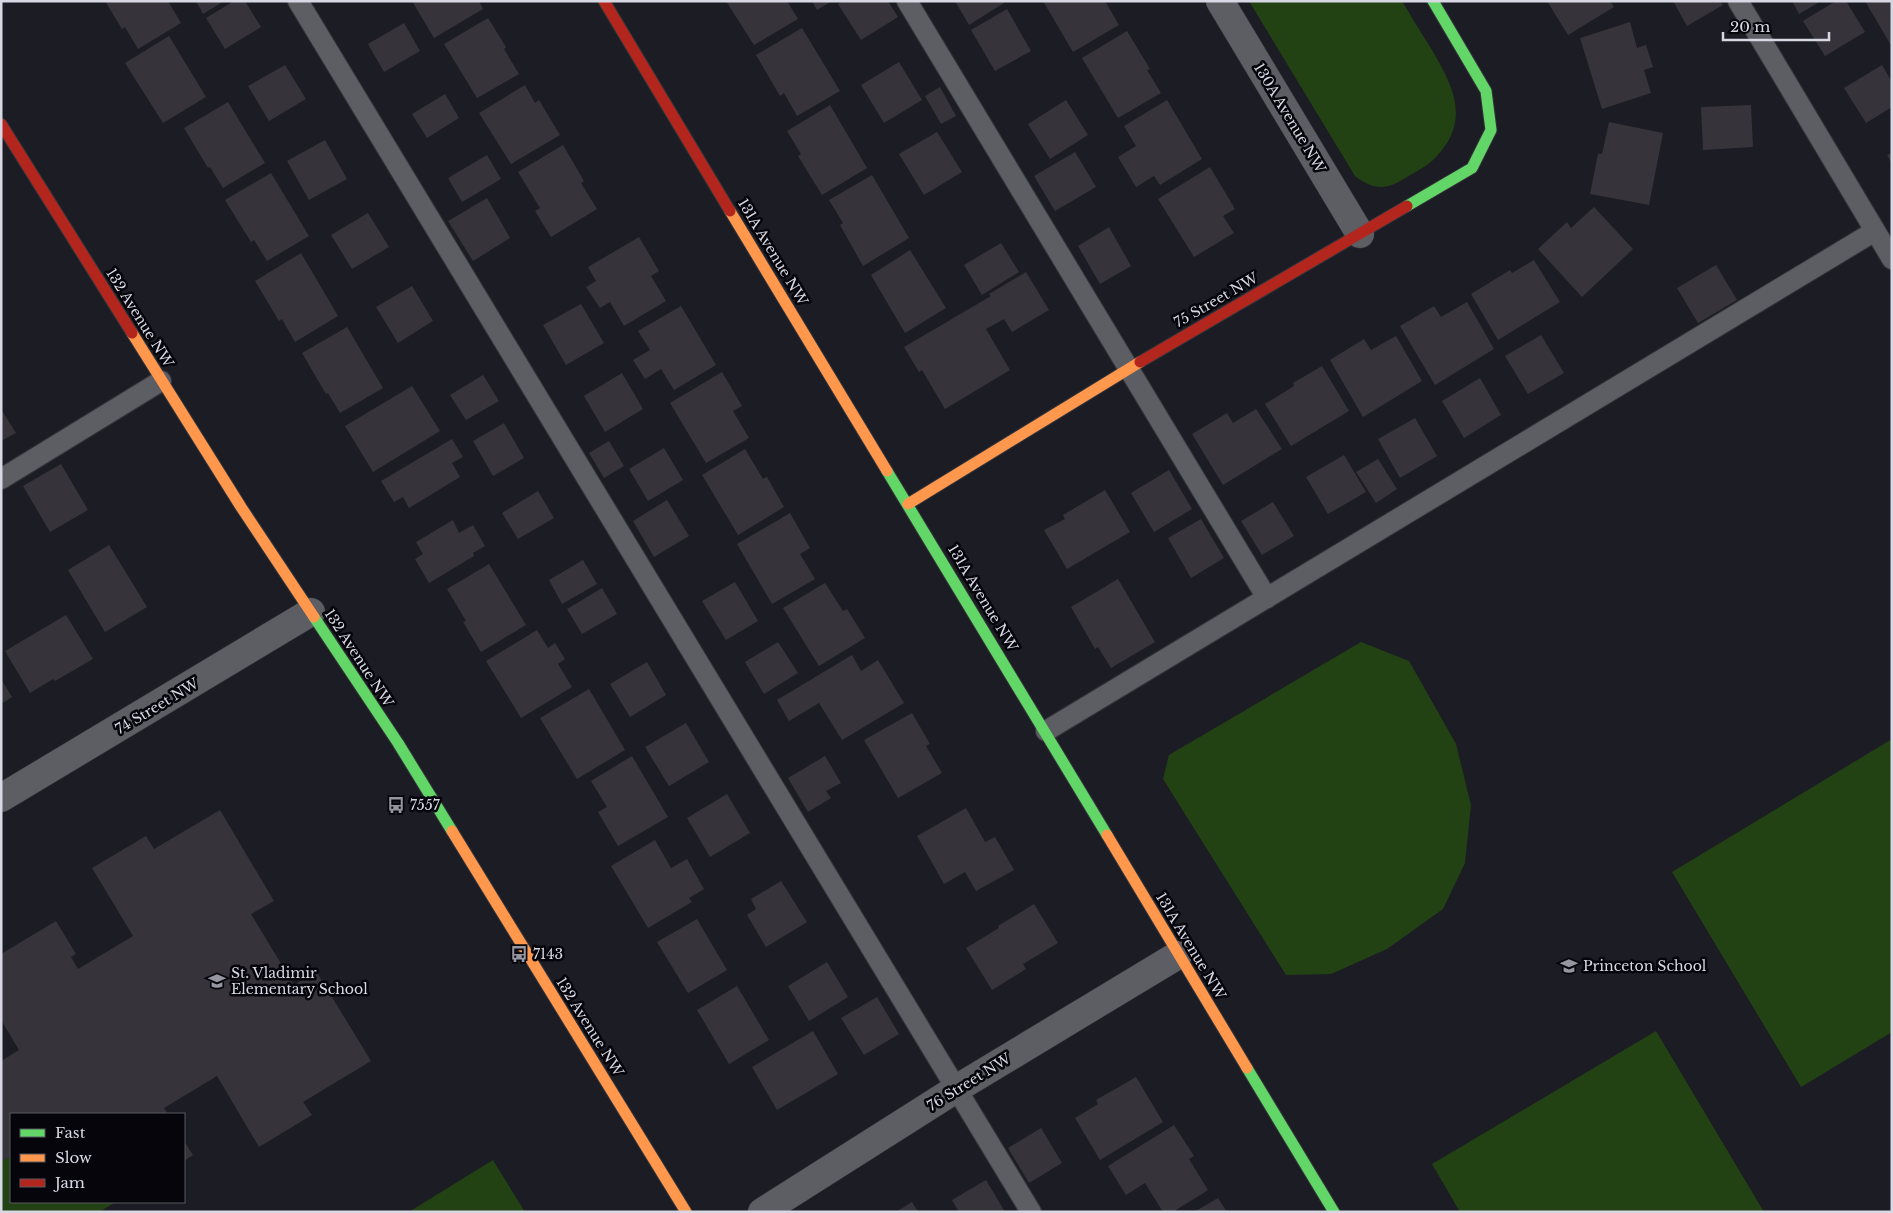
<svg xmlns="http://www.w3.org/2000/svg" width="1893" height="1213" viewBox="0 0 1893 1213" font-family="'Libre Baskerville',serif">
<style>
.green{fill:#234214}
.building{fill:#36343a}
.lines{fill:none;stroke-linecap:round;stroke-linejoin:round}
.lane-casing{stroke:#35363c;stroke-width:22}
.street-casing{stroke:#35363c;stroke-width:29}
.fast-casing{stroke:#35363c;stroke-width:13}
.slow-casing{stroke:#35363c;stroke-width:13}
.jam-casing{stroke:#35363c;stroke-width:13}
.lane{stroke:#5d5d64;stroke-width:20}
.street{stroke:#5d5d64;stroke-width:28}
.fast{stroke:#63d668;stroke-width:11}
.slow{stroke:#ff974d;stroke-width:11}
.jam{stroke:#b3261e;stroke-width:11}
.labels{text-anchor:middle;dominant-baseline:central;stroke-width:5;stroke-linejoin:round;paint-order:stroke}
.street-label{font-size:14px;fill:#d7d8e3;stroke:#05050b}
.poi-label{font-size:14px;fill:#d7d8e3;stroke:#05050b;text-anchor:start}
</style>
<rect width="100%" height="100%" fill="#1c1c24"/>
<g class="green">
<path d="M1249 1H1402C1412 18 1422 34 1432 50 1454 88 1471 121 1435 158 1428 166 1416 171 1407 177 1387 190 1375 191 1355 176Z"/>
<path d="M1361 642 1409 661 1456 744 1471 805 1465 863 1443 909 1387 949 1331 974 1286 975 1163 779 1169 755Z"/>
<path d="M1892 739V1032L1801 1087 1672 872Z"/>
<path d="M1656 1031 1764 1212H1460L1432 1164Z"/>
<path d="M11 1156V1202L114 1203 99 1212H1V1162Z"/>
<path d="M493 1160 525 1212H413L412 1210Z"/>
</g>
<g class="building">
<path d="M105 1H168L181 23 138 49 125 27 122 29Z"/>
<path d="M196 1H224L203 14Z"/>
<path d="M234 1H245L261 27 225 49 206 18Z"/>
<path d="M412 1H479L483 9 434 38Z"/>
<path d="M726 1H787L798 19 754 45Z"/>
<path d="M812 1H832L817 10Z"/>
<path d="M842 1H888L898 17 861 40 838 4Z"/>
<path d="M955 1H1003L1004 3 969 25Z"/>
<path d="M1043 1H1105L1119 25 1073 52Z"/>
<path d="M1547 1H1610L1614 7 1568 35Z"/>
<path d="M1673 1H1720L1723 5 1687 26Z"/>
<path d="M1792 1H1821L1799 14Z"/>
<path d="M1836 1H1846L1865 32 1825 56 1803 21Z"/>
<path d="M1865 1H1892V47Z"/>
<path d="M1007 9 1031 51 995 71 971 30Z"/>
<path d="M488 18 506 47 504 49 519 74 477 98 444 44Z"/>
<path d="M1630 22 1637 48 1646 45 1653 67 1644 70 1651 93 1602 109 1580 38Z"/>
<path d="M404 23 420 51 384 72 368 44Z"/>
<path d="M802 28 840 91 797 116 784 93 780 96 756 55Z"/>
<path d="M1127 31 1150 69 1147 70 1161 93 1118 118 1082 58Z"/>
<path d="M169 36 206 97 163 123 125 63Z"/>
<path d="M899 62 922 100 884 123 861 85Z"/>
<path d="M285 65 306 99 269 121 248 86Z"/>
<path d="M1882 65 1892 82V107L1866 123 1844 88Z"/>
<path d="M525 85 535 103 539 100 560 135 511 164 479 113Z"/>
<path d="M940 87 956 116 941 124 925 96Z"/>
<path d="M445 94 459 118 427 138 412 114Z"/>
<path d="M1066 100 1088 135 1050 159 1028 124Z"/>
<path d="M1167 100 1202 159 1160 185 1154 176 1136 187 1118 157 1136 146 1124 126Z"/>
<path d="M228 102 265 163 223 188 210 167 208 168 184 128Z"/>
<path d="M830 105 867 168 822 195 798 156 801 154 787 131Z"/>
<path d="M1751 105 1753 147 1703 150 1701 107Z"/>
<path d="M1609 122 1663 133 1649 205 1590 194 1598 154H1602Z"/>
<path d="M937 132 962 172 924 195 899 154Z"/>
<path d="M325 140 347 179 309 200 287 161Z"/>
<path d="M563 145 584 181 581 183 597 209 551 237 535 211 540 208 518 172Z"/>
<path d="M1075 152 1096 187 1055 211 1034 176Z"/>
<path d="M1892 153V164L1887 155Z"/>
<path d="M487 155 501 179 462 202 448 178Z"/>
<path d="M1210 167 1235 209 1223 216 1234 233 1194 257 1158 199Z"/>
<path d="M271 173 309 236 267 261 254 240 251 242 225 200Z"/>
<path d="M872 175 909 238 863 266 840 225 843 223 829 200Z"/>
<path d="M487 198 510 238 473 261 448 221Z"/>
<path d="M1594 207 1633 249 1582 297 1538 249 1567 222 1571 228Z"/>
<path d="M368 213 389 247 352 269 331 235Z"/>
<path d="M1109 227 1131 266 1100 284 1078 246Z"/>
<path d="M639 237 659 271 651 276 666 301 624 326 610 302 600 308 586 287 596 281 588 267Z"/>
<path d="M1001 243 1019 272 982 295 964 265Z"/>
<path d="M910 250 946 308 905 333 871 275Z"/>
<path d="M301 253 338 316 295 342 282 319 279 321 255 281Z"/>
<path d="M1534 260 1560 302 1498 340 1471 294 1510 270 1512 273Z"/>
<path d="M1716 265 1737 300 1698 323 1677 288Z"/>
<path d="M1026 272 1049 310 1012 332 1004 319 986 329 1010 370 945 409 922 370 919 372 904 347 991 296 989 294Z"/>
<path d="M412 286 433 321 398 343 376 307Z"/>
<path d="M1467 302 1494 349 1435 385 1400 326 1434 306 1441 317Z"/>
<path d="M581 304 604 343 566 365 543 325Z"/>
<path d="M681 306 716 365 674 390 661 369 645 379 633 360 650 350 638 331Z"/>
<path d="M347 327 383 388 340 413 328 393 326 394 302 353Z"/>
<path d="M1541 335 1564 373 1528 394 1505 356Z"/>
<path d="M1396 336 1422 381 1363 417 1330 360 1364 339 1371 350Z"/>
<path d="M1322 366 1349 411 1291 446 1265 404 1294 386 1293 383Z"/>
<path d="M722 372 742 406 733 411 749 438 706 463 670 403Z"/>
<path d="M622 373 643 409 605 432 584 396Z"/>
<path d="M483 375 499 401 466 420 450 395Z"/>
<path d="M1480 378 1501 415 1464 438 1442 401Z"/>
<path d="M412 386 440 431 373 472 345 426Z"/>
<path d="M1 409 16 433 1 441Z"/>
<path d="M1256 409 1282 449 1223 485 1192 434 1227 413 1233 423Z"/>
<path d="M1415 418 1437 456 1400 478 1378 439Z"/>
<path d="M504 423 524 458 493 476 473 441Z"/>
<path d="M452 439 463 457 452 463 460 477 409 508 403 497 394 502 381 481Z"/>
<path d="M609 441 624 466 604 478 589 453Z"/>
<path d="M664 448 683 480 648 501 629 469Z"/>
<path d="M745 449 763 479 767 477 784 507 738 535 702 475Z"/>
<path d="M1344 455 1366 492 1328 514 1306 477Z"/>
<path d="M1378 459 1397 489 1376 503 1356 472Z"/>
<path d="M61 464 88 510 50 532 23 486Z"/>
<path d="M1169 470 1192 509 1154 532 1131 493Z"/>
<path d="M1105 490 1130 532 1067 569 1044 530 1065 519 1063 515Z"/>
<path d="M538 491 554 518 518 539 502 513Z"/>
<path d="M667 500 689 536 654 557 633 521Z"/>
<path d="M1273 502 1294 536 1262 555 1241 521Z"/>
<path d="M790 513 810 548 800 554 815 579 772 604 737 544Z"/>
<path d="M1201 519 1224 558 1191 578 1168 538Z"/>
<path d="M453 520 459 533 473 525 485 546 473 553 474 556 429 583 415 559 423 554 416 542Z"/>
<path d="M109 545 147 607 105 632 68 570Z"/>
<path d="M583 560 597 584 562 604 549 580Z"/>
<path d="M489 564 526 625 481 652 463 622 466 621 447 589Z"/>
<path d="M1118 579 1155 642 1111 668 1098 647 1095 649 1071 607Z"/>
<path d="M735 582 758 621 726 640 702 601Z"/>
<path d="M825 583 843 611 847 609 865 638 819 666 783 608Z"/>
<path d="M602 588 617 614 582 634 567 609Z"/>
<path d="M66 615 93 659 55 681 53 679 30 693 5 651Z"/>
<path d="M537 630 548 648 555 643 565 659 558 664 572 687 521 718 486 661Z"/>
<path d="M778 642 798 673 764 694 745 662Z"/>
<path d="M852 655 861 671 878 660 904 703 842 740 819 703 789 721 777 700Z"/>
<path d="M647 662 666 695 630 717 610 684Z"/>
<path d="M1 679 12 697 1 704Z"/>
<path d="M589 689 625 750 577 779 540 718Z"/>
<path d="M912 713 930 744 926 746 942 773 898 798 864 740Z"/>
<path d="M686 723 709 762 669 786 645 747Z"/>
<path d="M632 756 668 817 618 846 598 812 607 807 591 781Z"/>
<path d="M825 756 841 783 826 791 831 798 808 812 788 778Z"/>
<path d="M727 794 750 833 710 857 687 818Z"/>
<path d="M966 808 985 842 995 837 1014 870 976 891 965 872 944 884 917 836Z"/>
<path d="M220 810 274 901 251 914 294 985 316 971 371 1061 303 1102 312 1115 259 1147 217 1076 164 1108 168 1114H11V1156L1 1162V1061L19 1050 1 1020V954L56 921 76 954 71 957 78 969 133 936 92 868 146 836 154 849Z"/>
<path d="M655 840 671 868 687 859 704 889 689 898 692 902 648 928 611 866Z"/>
<path d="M781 881 807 922 766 947 747 915 756 909 751 899Z"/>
<path d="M1034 904 1058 943 1023 964 1026 969 992 990 966 948 999 928 998 926Z"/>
<path d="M697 919 727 970 688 993 657 942Z"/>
<path d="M827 962 848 997 809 1021 788 986Z"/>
<path d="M737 986 769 1040 729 1064 697 1010Z"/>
<path d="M877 997 899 1034 864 1055 841 1018Z"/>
<path d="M813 1031 838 1074 777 1110 752 1067Z"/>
<path d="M1136 1077 1163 1122 1100 1160 1075 1118 1098 1104 1096 1100Z"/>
<path d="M1174 1125 1194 1156 1189 1159 1208 1190 1173 1212H1163L1145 1183 1126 1195 1108 1166Z"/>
<path d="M1041 1128 1062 1163 1029 1183 1008 1148Z"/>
<path d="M184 1141 193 1155 184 1161Z"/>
<path d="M986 1180 1005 1212H959L952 1200Z"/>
<path d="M1218 1198 1227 1212H1194Z"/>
<path d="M912 1202 918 1212H896Z"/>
</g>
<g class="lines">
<g class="lane-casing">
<g id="lane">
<path d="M298 1 1031 1212"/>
<path d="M907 1 1267 598"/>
<path d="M1738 1 1892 259"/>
<path d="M1 479 161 381"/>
<path d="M1046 731 1875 231"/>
</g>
</g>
<g class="street-casing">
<g id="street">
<path d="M1220 1 1360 234"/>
<path d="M1 798 311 612"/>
<path d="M762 1212 956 1089 1178 955"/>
</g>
</g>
<g class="fast-casing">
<g id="fast">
<path d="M1407 206 1472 168 1491 130 1486 91 1433 1"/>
<path d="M887 471 1107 835"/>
<path d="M314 617 398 743 452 831"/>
<path d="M1247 1068 1334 1212"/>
</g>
</g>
<g class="slow-casing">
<g id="slow">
<path d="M730 211 887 471"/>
<path d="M132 333 241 507 314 617"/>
<path d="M908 504 1140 362"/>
<path d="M452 831 686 1212"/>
<path d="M1107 835 1247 1068"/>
</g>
</g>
<g class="jam-casing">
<g id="jam">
<path d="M604 1 730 211"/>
<path d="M1 124 132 333"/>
<path d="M1140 362 1407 206"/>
</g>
</g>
<use href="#lane" class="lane"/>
<use href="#street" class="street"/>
<use href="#fast" class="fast"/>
<use href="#slow" class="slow"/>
<use href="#jam" class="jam"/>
</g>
<defs>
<g id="bus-bare" transform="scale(1.35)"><path d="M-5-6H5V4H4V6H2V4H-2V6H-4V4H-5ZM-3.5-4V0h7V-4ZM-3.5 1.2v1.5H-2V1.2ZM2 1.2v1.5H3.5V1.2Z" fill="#9696a0" stroke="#05050b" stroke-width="2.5" paint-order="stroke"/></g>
<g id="school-bare" transform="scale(1.35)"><path d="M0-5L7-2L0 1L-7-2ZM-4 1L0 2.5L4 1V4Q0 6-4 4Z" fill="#9696a0" stroke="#05050b" stroke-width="2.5" paint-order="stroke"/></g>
</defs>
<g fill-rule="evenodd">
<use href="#bus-bare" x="396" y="805"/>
<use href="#bus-bare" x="519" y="954"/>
<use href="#school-bare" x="1569" y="966"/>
<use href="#school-bare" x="217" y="981"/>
</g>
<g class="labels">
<g class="street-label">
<text transform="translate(1290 118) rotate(59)">130A Avenue NW</text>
<text transform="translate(773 252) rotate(59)">131A Avenue NW</text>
<text transform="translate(1216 300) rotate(-30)">75 Street NW</text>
<text transform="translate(140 318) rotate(58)">132 Avenue NW</text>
<text transform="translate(983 598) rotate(59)">131A Avenue NW</text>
<text transform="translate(359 658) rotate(57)">132 Avenue NW</text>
<text transform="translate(157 706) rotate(-31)">74 Street NW</text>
<text transform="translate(1191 946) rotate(59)">131A Avenue NW</text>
<text transform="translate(590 1027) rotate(58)">132 Avenue NW</text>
<text transform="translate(969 1082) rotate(-32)">76 Street NW</text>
</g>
<g class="poi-label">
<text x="410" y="805">7557</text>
<text x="533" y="954">7143</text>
<text x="1583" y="966">Princeton School</text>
<text x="231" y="973">St. Vladimir<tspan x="231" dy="16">Elementary School</tspan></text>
</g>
</g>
<rect width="1893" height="1213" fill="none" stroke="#d7d8e3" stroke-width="5"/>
<rect x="10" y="1113" width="175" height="90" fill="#05050b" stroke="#595961"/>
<rect x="20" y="1129" width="25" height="8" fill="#63d668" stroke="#595961"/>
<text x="55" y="1138" font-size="15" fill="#d7d8e3">Fast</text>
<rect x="20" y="1154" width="25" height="8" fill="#ff974d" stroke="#595961"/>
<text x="55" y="1163" font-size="15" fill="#d7d8e3">Slow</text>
<rect x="20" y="1179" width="25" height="8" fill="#b3261e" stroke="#595961"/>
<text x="55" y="1188" font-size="15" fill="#d7d8e3">Jam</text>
<path d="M1723 32v8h106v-8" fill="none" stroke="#d7d8e3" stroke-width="2.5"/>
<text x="1730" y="32" font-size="15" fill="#d7d8e3" stroke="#05050b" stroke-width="4" paint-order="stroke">20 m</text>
</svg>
